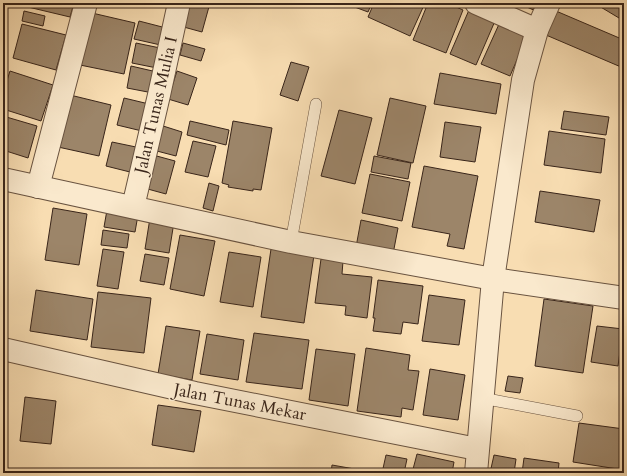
<svg xmlns="http://www.w3.org/2000/svg" width="627" height="476" viewBox="0 0 627 476" font-family="Cardo,serif">
<style>
.building{fill:#9c8569;stroke:#39251a}
.lines{fill:none;stroke-linecap:round;stroke-linejoin:round}
.lane-casing{stroke:#695340;stroke-width:12}
.street-casing{stroke:#695340;stroke-width:24}
.lane{stroke:#fae9cd;stroke-width:11}
.street{stroke:#fae9cd;stroke-width:22}
.labels{text-anchor:middle;dominant-baseline:central;stroke-width:3;stroke-linejoin:round;paint-order:stroke}
.street-label{font-size:17px;fill:#39251a;stroke:#fae9cd}
</style>
<rect width="100%" height="100%" fill="#f8ddb2"/>
<filter id="stains"><feTurbulence type="fractalNoise" baseFrequency=".005" numOctaves="4"/><feColorMatrix values="0 0 0 0 .2 0 0 0 0 .09 0 0 0 0 .02 0 0 0 .5 -.17"/></filter>
<radialGradient id="worn" r=".72"><stop offset=".6" stop-color="#630" stop-opacity="0"/><stop offset="1" stop-color="#630" stop-opacity=".3"/></radialGradient>
<g class="building">
<path d="M29 3H74L70 17 28 7Z"/>
<path d="M186 3H210L202 32 180 26Z"/>
<path d="M344 3H372L368 12Z"/>
<path d="M374 3H425L410 36 368 17Z"/>
<path d="M428 3H447L463 10 446 53 413 40Z"/>
<path d="M518 3H543L538 12Z"/>
<path d="M594 3H624V21Z"/>
<path d="M469 10 495 21 476 65 450 54Z"/>
<path d="M24 11 45 16 43 26 22 21Z"/>
<path d="M556 11 624 40V60L621 67 546 35Z"/>
<path d="M92 13 135 23 124 74 80 65Z"/>
<path d="M139 21 170 29 165 46 134 39Z"/>
<path d="M500 22 528 34 510 76 481 64Z"/>
<path d="M22 24 66 35 56 70 13 58Z"/>
<path d="M136 43 165 49 162 69 132 63Z"/>
<path d="M183 43 205 49 201 61 180 55Z"/>
<path d="M291 62 309 67 298 101 280 95Z"/>
<path d="M131 66 157 72 153 93 127 88Z"/>
<path d="M10 71 53 85 41 121 3 109V93Z"/>
<path d="M177 71 197 78 188 105 168 99Z"/>
<path d="M440 73 501 84 496 114 434 104Z"/>
<path d="M70 95 111 105 99 156 58 147Z"/>
<path d="M124 98 149 104 142 131 117 125Z"/>
<path d="M390 98 426 106 413 163 377 155Z"/>
<path d="M339 110 372 118 355 184 321 176Z"/>
<path d="M564 111 609 117 606 135 561 129Z"/>
<path d="M3 116 37 126 28 158 3 150Z"/>
<path d="M190 121 229 130 226 145 187 135Z"/>
<path d="M233 121 272 128 261 190 253 189V191L228 187 229 185 222 183Z"/>
<path d="M445 122 481 127 475 162 440 157Z"/>
<path d="M160 125 182 132 176 156 153 150Z"/>
<path d="M549 131 605 139 601 173 544 165Z"/>
<path d="M193 141 216 146 208 177 185 172Z"/>
<path d="M112 142 136 147 130 172 106 166Z"/>
<path d="M153 155 175 161 166 194 144 188Z"/>
<path d="M374 156 411 163 408 179 371 172Z"/>
<path d="M424 166 478 176 464 249 447 246 450 234 412 227Z"/>
<path d="M370 174 410 182 402 221 362 213Z"/>
<path d="M209 183 219 186 213 211 203 208Z"/>
<path d="M540 191 600 200 594 232 535 222Z"/>
<path d="M53 208 87 214 79 265 45 260Z"/>
<path d="M107 210 138 215 135 232 104 227Z"/>
<path d="M150 218 174 222 169 253 145 249Z"/>
<path d="M361 220 398 228 393 254 356 247Z"/>
<path d="M103 230 129 234 127 248 101 245Z"/>
<path d="M180 235 215 241 204 296 170 289Z"/>
<path d="M103 249 124 252 118 289 97 286Z"/>
<path d="M271 249 314 255 304 323 261 317Z"/>
<path d="M229 252 261 257 253 307 220 302Z"/>
<path d="M145 254 169 258 164 285 140 281Z"/>
<path d="M321 259 343 261 342 274 372 277 367 318 345 315 346 306 315 303Z"/>
<path d="M378 280 423 286 418 324 403 322 401 334 373 331 375 318H373Z"/>
<path d="M36 290 93 299 87 340 30 331Z"/>
<path d="M98 292 151 298 144 353 91 347Z"/>
<path d="M429 295 465 300 459 345 422 341Z"/>
<path d="M544 299 593 306 583 373 535 366Z"/>
<path d="M166 326 200 331 192 380 158 374Z"/>
<path d="M597 326 623 329 618 366 591 362Z"/>
<path d="M254 333 309 340 302 389 246 382Z"/>
<path d="M207 334 244 340 238 380 200 374Z"/>
<path d="M366 348 410 355 408 370 419 371 413 410 402 408 401 417 357 411Z"/>
<path d="M316 349 355 354 348 406 309 400Z"/>
<path d="M430 369 465 375 458 420 423 415Z"/>
<path d="M508 376 523 378 520 393 505 391Z"/>
<path d="M25 397 56 401 51 444 20 441Z"/>
<path d="M158 405 201 411 194 452 152 445Z"/>
<path d="M579 423 624 429V470L573 462Z"/>
<path d="M417 454 454 462 452 473H412Z"/>
<path d="M386 455 407 459 404 473H382Z"/>
<path d="M494 455 516 459 514 473H490Z"/>
<path d="M524 458 559 463 558 473H522Z"/>
<path d="M332 465 377 473H331Z"/>
<path d="M576 469 597 473H575Z"/>
</g>
<g class="lines">
<g class="lane-casing">
<g id="lane">
<path d="M291 242 316 104"/>
<path d="M482 398 577 416"/>
</g>
</g>
<g class="street-casing">
<g id="street">
<path d="M476 3 537 30"/>
<path d="M3 179 291 242 493 279 624 298"/>
<path d="M38 187 86 3"/>
<path d="M133 207 159 95 179 3"/>
<path d="M3 349 195 393 477 449"/>
<path d="M476 473 493 279 523 80 537 30 549 3"/>
</g>
</g>
<use href="#lane" class="lane"/>
<use href="#street" class="street"/>
</g>
<g class="labels">
<g class="street-label">
<text transform="translate(156 105) rotate(-77)">Jalan Tunas Mulia I</text>
<text transform="translate(240 402) rotate(11)">Jalan Tunas Mekar</text>
</g>
</g>
<rect width="627" height="476" fill="none" stroke="#f8ddb2" stroke-width="16"/>
<rect x="4" y="4" width="619" height="468" fill="none" stroke="#39251a" stroke-width="2"/>
<rect x="8" y="8" width="611" height="460" fill="none" stroke="#39251a"/>
<rect width="100%" height="100%" filter="url(#stains)"/>
<rect width="100%" height="100%" fill="url(#worn)"/>
</svg>
